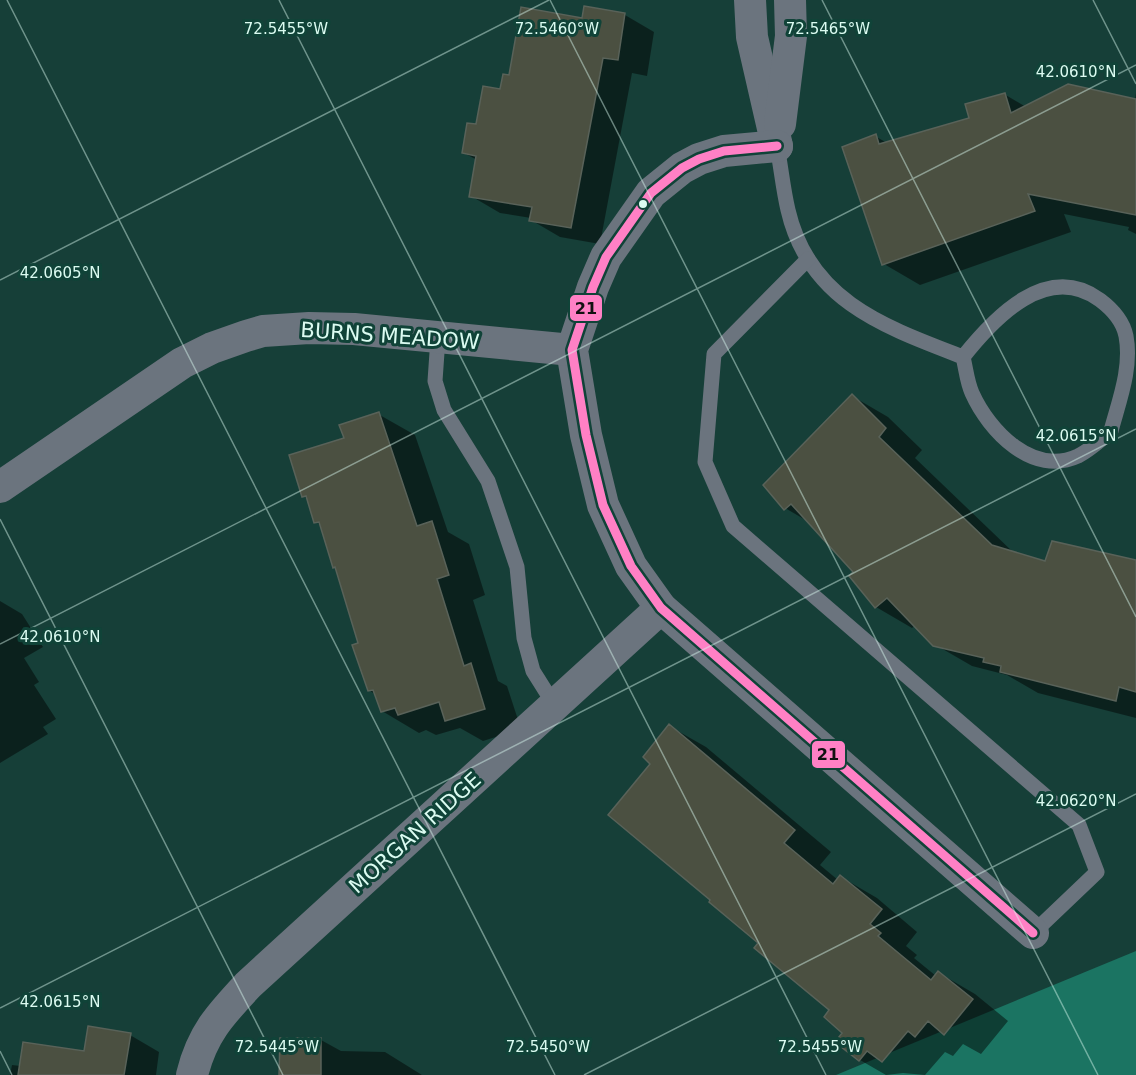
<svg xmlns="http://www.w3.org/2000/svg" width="1136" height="1075" viewBox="0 0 1136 1075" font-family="'DejaVu Sans',sans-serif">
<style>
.forest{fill:#1b7462}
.shadow{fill:#0007}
.building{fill:#4b5041;stroke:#596259;stroke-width:1.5}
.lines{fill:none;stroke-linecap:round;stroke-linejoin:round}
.lane{stroke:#6b747e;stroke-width:15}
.street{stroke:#6b747e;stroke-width:32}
.bus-1-casing{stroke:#104338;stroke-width:14}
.bus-1{stroke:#ff80c5;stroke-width:9}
.ticks{fill:none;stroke:#dbfbf1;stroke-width:1.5;stroke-opacity:0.45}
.bus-dot{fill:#dbfbf1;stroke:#104338;stroke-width:2}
.labels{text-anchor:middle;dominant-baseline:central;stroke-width:6;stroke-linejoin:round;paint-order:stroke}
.street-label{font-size:21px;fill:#dbfbf1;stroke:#104338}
.ticks-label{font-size:15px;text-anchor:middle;fill:#dbfbf1;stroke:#104338;stroke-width:6;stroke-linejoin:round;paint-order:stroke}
.line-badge{stroke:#104338;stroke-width:2}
.pale-badge-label{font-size:16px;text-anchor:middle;font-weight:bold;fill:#111}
</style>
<rect width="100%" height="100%" fill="#163f38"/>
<path class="forest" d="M1136 951V1075H836Z"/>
<g class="shadow">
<path d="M585 8 625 15 654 32 647 76 632 73 600 244 560 237 531 220V218L500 213 471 196 477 160 464 153 477 126 511 77 583 20Z"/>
<path d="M1136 93V234L1128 230 1129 227 1064 214 1071 232 920 285 884 264 875 136 887 143 971 119 1004 94 1026 107 1135 101Z"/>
<path d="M852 396 888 417 922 450 915 458 1014 553 1046 563 1136 561V718L1038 693 1007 675 972 666 934 644 916 625 912 628 876 607 855 573 809 522 785 508Z"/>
<path d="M378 414 415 435 448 532 469 544 485 595 473 600 498 681 507 686 521 729 483 741 460 728 436 735 426 730 419 733 382 711 376 695 369 690 360 644 337 568 321 525 316 522 308 499 303 496 346 439Z"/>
<path d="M0 601 22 614 43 647 24 658 39 682 34 685 56 719 43 727 48 734 0 763Z"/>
<path d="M669 726 706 747 831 852 820 865 838 880 841 877 877 898 917 932 906 946 917 955 914 958 936 976 939 973 975 994 1008 1021 981 1054 963 1044 953 1056 945 1052 925 1075 903 1073 886 1075 860 1060 831 1010 713 900 652 763Z"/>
<path d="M130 1035 159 1052 156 1075H10L12 1065 21 1066 85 1053Z"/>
<path d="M321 1040 341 1051 385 1052 422 1075H281Z"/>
</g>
<g class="building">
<path d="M584 6 625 13 618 60 603 58 571 228 529 221 532 207 469 197 476 156 462 153 467 123 476 124 483 86 500 89 503 74 509 75 521 7 582 18Z"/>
<path d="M1068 84 1136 99V215L1028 194 1035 211 882 265 842 147 876 134 879 144 969 118 965 104 1005 93 1011 113Z"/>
<path d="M852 394 886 428 879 437 992 545 1045 561 1052 541 1136 560V692L1119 687 1116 701 1000 672 1001 666 983 662 984 658 933 646 887 598 875 608 849 576 853 572 791 504 784 510 763 485Z"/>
<path d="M379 412 417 526 432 521 449 575 437 579 464 666 471 663 485 709 445 721 439 702 398 715 395 708 381 712 373 690 368 691 352 645 358 643 335 567 333 568 319 522 314 523 306 496 302 497 289 455 344 438 339 425Z"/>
<path d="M669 724 795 830 784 843 833 884 840 875 882 909 870 924 881 933 878 936 931 980 938 971 973 999 944 1035 928 1021 915 1037 908 1031 882 1062 867 1051 859 1061 835 1042 842 1033 824 1017 829 1010 754 948 758 943 709 902 710 900 608 815 650 764 643 757Z"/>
<path d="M88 1026 131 1033 124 1075H18L23 1042 84 1051Z"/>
<path d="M280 1038H321V1075H279Z"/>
</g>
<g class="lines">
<g class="lane">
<path d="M777 146C781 167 783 189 788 210 809 301 885 327 963 357 994 318 1047 261 1100 300 1112 309 1123 321 1126 336 1132 368 1119 401 1111 431 1101 440 1090 450 1078 456 1033 477 989 431 972 393 967 382 966 369 963 357"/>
<path d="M808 259 714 354 705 462 733 526 1079 825 1097 872 1033 933"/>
<path d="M438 338 435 381 444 410 488 481 517 567 524 638 533 671 555 706"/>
</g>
<g class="street">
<path d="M750 0 752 37 777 146"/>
<path d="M780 124 791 36 790 0"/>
<path d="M777 146 724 151 699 159 682 168 651 193 606 257 593 287 572 350 586 435 603 505 631 566 661 608 1033 933"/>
<path d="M0 487 182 363 212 348 246 336 263 331 309 328 354 329 572 350"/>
<path d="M192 1075C202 1034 220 1015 248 985L661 608"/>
</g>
<g class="bus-1-casing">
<path id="bus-1" d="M777 146 724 151 699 159 682 168 651 193 606 257 593 287 572 350 586 435 603 505 631 566 661 608 1033 933"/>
</g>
<use href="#bus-1" class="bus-1"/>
</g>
<path class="ticks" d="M7 0 555 1075M279 0 826 1075M550 0 1098 1075M822 0 1136 617M1093 0 1136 84M0 280 549 0M0 519 283 1075M0 644 1136 65M0 1008 1136 429M0 1051 12 1075M584 1075 1136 794"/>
<circle class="bus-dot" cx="643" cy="204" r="5"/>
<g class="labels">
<g class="street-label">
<text transform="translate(390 336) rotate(4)">BURNS MEADOW</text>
<text transform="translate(415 833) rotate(-42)">MORGAN RIDGE</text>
</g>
</g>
<g class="ticks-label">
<text x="286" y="34">72.5455°W</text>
<text x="557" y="34">72.5460°W</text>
<text x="828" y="34">72.5465°W</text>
<text x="1076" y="77">42.0610°N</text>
<text x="60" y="278">42.0605°N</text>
<text x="1076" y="441">42.0615°N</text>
<text x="60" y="642">42.0610°N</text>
<text x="1076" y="806">42.0620°N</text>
<text x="60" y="1007">42.0615°N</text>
<text x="277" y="1052">72.5445°W</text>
<text x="548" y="1052">72.5450°W</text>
<text x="820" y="1052">72.5455°W</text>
</g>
<g class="line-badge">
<rect x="569" y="294" width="34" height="28" rx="6" fill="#ff80c5"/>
<rect x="811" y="740" width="35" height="29" rx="6" fill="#ff80c5"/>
</g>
<g class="pale-badge-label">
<text x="586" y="314">21</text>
<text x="828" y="760">21</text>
</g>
</svg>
